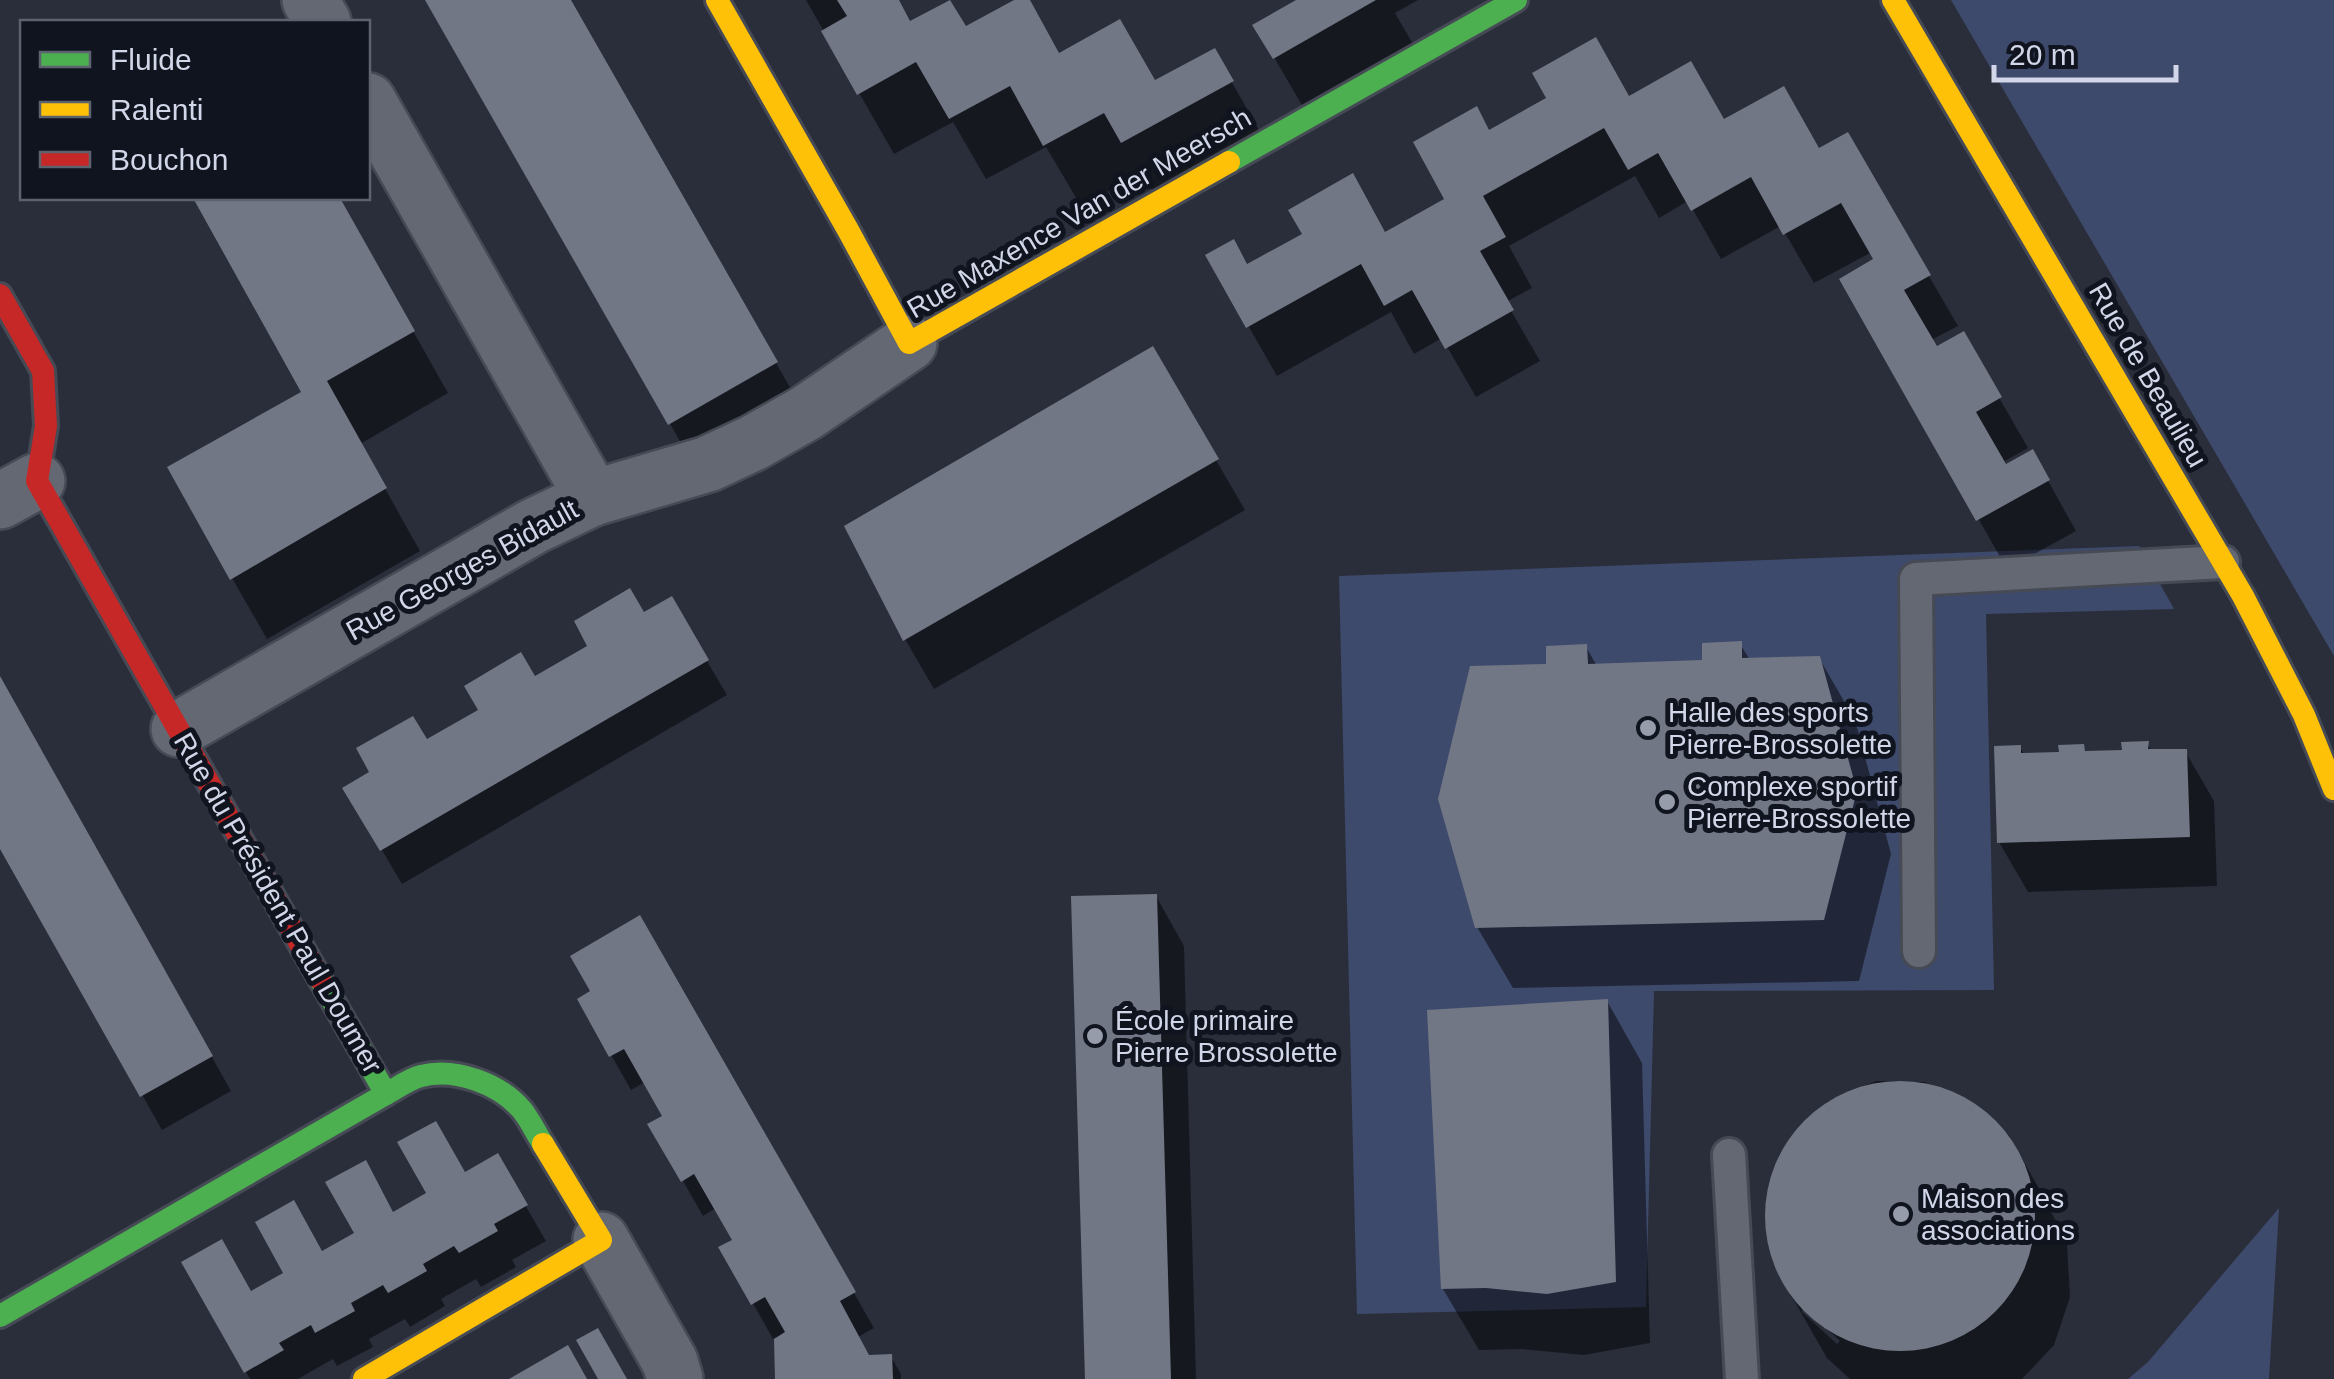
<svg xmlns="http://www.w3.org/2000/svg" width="2334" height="1379" viewBox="0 0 2334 1379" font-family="Arial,sans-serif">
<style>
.green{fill:#3e4a6b}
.shadow{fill:#0007;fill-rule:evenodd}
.building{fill:#727786}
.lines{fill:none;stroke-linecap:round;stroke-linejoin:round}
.lane-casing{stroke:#454a55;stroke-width:38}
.street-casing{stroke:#454a55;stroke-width:60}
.fast-casing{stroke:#454a55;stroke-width:28}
.slow-casing{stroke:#454a55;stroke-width:28}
.jam-casing{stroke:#454a55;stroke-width:28}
.lane{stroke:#646873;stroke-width:32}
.street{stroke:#646873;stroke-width:55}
.fast{stroke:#4caf50;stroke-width:22}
.slow{stroke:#ffc107;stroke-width:22}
.jam{stroke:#c62828;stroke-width:22}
.poi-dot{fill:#979cab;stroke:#10141f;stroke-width:4}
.labels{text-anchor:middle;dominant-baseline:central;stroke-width:10;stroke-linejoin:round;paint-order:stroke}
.street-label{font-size:28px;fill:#d1d7e8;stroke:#10141f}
.poi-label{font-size:28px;fill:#d1d7e8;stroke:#10141f;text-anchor:start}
</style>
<rect width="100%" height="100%" fill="#2a2e3b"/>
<g class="green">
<path d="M1951 0H2334V656Z"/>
<path d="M2139 546 2174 609 1986 614 1994 990 1654 991 1646 1307 1357 1314 1339 576Z"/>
<path d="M2279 1208 2269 1379H2128L2148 1362Z"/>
</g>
<g class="shadow">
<path d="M428 0H568L811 424 705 485Z"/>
<path d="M806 0H898L911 24 965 30 1019 0H1027L1059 55 1154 84 1214 51 1267 144 1159 202 1142 173 1081 206 1046 147 986 179 953 122 894 154Z"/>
<path d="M1301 0H1418L1395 13 1413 44 1303 107 1256 26Z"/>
<path d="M1629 99 1724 122 1819 150 1847 135 1958 326 1931 340 1936 350 1963 335 2028 448 2003 462 2005 467 2032 452 2076 531 2007 569 1842 279 1876 260 1872 252 1814 283 1781 226 1721 259 1688 201 1659 218 1635 176 1509 246 1532 288 1506 302 1540 361 1476 397 1442 338 1414 354 1391 312 1277 376 1208 256 1247 267 1385 235 1448 200 1490 132Z"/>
<path d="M196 198H338L448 393 360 444 420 551 267 639 232 578 305 393Z"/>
<path d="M1152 350 1245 510 934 689 905 639Z"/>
<path d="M671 600 727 695 402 884 346 789Z"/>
<path d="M1740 644 1750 660 1819 658 1855 720 1891 854 1859 981 1513 988 1477 927 1549 666 1586 647 1597 666 1705 662Z"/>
<path d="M0 679 231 1091 162 1130 0 844Z"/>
<path d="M2147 744 2152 752 2185 751 2214 801 2217 886 2028 892 1999 842 2020 747 2025 756 2062 755 2083 746 2087 754 2125 753Z"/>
<path d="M1156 896 1184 946 1196 1379H1087Z"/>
<path d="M640 919 874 1328 858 1337 868 1357H891L901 1374V1379H778L776 1337 773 1339 722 1248 735 1240 716 1208 703 1216 651 1125 665 1118 645 1082 631 1090 580 1000 593 992Z"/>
<path d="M1607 1001 1642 1063 1650 1343 1584 1355 1522 1349 1479 1350 1443 1289Z"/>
<path d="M1876 1081 1925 1082 1972 1104 2009 1136 2045 1199 2067 1244 2070 1297 2054 1345 2022 1379H1850L1827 1358 1791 1295 1771 1247 1769 1194 1787 1143 1827 1102ZM1802 1305 1840 1341 1837 1344 1802 1312Z"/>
<path d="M497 1157 546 1241 512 1260 516 1267 481 1287 476 1279 441 1299 445 1306 410 1327 405 1319 369 1339 373 1347 337 1366 333 1359 298 1379H250L185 1263 250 1294Z"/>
</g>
<g class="building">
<path d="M425 0H571L778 362 668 425Z"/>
<path d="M837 0H899L910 21 950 0 966 26 1014 0H1030L1059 53 1120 19 1155 80 1215 48 1234 81 1121 143 1104 113 1043 146 1010 86 949 119 916 62 857 95 821 31 847 16Z"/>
<path d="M1296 0H1376L1273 59 1252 25Z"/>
<path d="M1596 37 1629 96 1691 61 1724 119 1784 86 1819 148 1848 132 1931 275 1904 290 1937 346 1964 331 2002 397 1976 412 2006 464 2033 449 2050 480 1976 521 1839 279 1873 259 1841 203 1783 235 1751 177 1691 211 1658 153 1628 170 1604 128 1483 196 1506 237 1480 251 1514 310 1445 349 1412 290 1384 306 1361 264 1246 328 1205 255 1234 239 1247 264 1302 234 1288 210 1353 173 1385 232 1444 199 1413 142 1477 106 1489 130 1546 98 1532 73Z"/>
<path d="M193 198H340L415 331 327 381 387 488 230 580 167 467 301 392Z"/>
<path d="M1153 346 1219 459 903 641 844 526Z"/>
<path d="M630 588 644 612 672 596 709 660 380 851 342 788 369 772 356 748 413 716 427 739 478 710 464 686 521 652 535 676 587 646 574 621Z"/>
<path d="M1742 641V658L1820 656 1857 791 1824 920 1475 928 1438 799 1470 666 1546 664V646L1587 644 1588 664 1702 660V643Z"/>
<path d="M0 676 213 1056 140 1097 0 849Z"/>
<path d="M2149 741 2148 749H2187L2190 837 1997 843 1994 746 2021 745V753L2059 752 2058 745 2084 744 2085 751 2122 750 2121 742Z"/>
<path d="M1157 894 1171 1379H1085L1071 896Z"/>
<path d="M640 915 856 1292 840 1301 869 1355 892 1354 893 1379H775L774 1339 785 1332 765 1297 751 1305 718 1247 732 1240 694 1174 681 1182 647 1124 662 1116 624 1049 609 1057 577 999 590 991 570 956Z"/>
<path d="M1608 999 1616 1282 1547 1294 1486 1288 1441 1289 1427 1010Z"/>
<circle cx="1900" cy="1216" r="135"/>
<path d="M436 1121 465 1172 498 1153 528 1205 494 1224 498 1231 459 1253 454 1246 423 1264 427 1271 388 1293 383 1285 351 1303 355 1311 315 1333 311 1325 279 1343 284 1350 244 1373 181 1262 222 1239 251 1291 283 1273 255 1222 294 1200 322 1251 354 1233 325 1182 366 1160 393 1212 426 1193 397 1142Z"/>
<path d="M598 1328 627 1379H598L576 1340Z"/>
<path d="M568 1345 587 1379H509Z"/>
</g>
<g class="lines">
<g class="lane-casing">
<g id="lane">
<path d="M1919 951 1916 579 2223 562"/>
<path d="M1729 1155 1742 1379"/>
</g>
</g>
<g class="street-casing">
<g id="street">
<path d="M310 0 323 22"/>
<path d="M368 101 593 498"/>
<path d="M0 501 37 481"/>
<path d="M179 729 534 526 593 498 708 464 753 443 806 413 909 343"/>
<path d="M601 1240 670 1362 675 1379"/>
</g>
</g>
<g class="fast-casing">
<g id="fast">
<path d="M1229 162 1516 0"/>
<path d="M386 1094C397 1088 409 1079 421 1076 455 1067 500 1084 522 1110 530 1120 536 1133 543 1144"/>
<path d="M0 1316 386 1094 320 979"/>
</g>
</g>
<g class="slow-casing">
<g id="slow">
<path d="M717 0 848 230 909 343 1229 162"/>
<path d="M1893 0 2243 596 2304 715 2334 789"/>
<path d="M364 1379 601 1240 543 1144"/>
</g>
</g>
<g class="jam-casing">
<path id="jam" d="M0 295 43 371 46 426 37 481 320 979"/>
</g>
<use href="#lane" class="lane"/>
<use href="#street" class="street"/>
<use href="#fast" class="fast"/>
<use href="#slow" class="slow"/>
<use href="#jam" class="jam"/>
</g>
<g class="poi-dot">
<circle cx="1648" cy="728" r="10"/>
<circle cx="1667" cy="802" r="10"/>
<circle cx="1095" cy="1036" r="10"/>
<circle cx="1901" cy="1214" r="10"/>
</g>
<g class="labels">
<g class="street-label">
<text transform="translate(1079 213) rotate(-30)">Rue Maxence Van der Meersch</text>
<text transform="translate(2148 375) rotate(60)">Rue de Beaulieu</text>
<text transform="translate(462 570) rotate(-29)">Rue Georges Bidault</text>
<text transform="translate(278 903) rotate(60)">Rue du Président Paul Doumer</text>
</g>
<g class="poi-label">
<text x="1668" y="712">Halle des sports<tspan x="1668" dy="32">Pierre-Brossolette</tspan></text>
<text x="1687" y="786">Complexe sportif<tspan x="1687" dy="32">Pierre-Brossolette</tspan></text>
<text x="1115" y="1020">École primaire<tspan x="1115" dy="32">Pierre Brossolette</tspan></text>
<text x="1921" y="1198">Maison des<tspan x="1921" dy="32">associations</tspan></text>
</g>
</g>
<rect x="20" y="20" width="350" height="180" fill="#10141f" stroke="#5d626f" stroke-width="2.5"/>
<rect x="40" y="52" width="50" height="15" fill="#4caf50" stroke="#5d626f" stroke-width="2.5"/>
<text x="110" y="70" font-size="30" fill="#d1d7e8">Fluide</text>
<rect x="40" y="102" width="50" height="15" fill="#ffc107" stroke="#5d626f" stroke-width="2.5"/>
<text x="110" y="120" font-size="30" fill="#d1d7e8">Ralenti</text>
<rect x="40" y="152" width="50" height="15" fill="#c62828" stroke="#5d626f" stroke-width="2.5"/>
<text x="110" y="170" font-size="30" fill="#d1d7e8">Bouchon</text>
<path d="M1994 65v15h182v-15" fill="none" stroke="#d1d7e8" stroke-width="5"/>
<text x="2009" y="65" font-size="30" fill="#d1d7e8" stroke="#10141f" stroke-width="8" paint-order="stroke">20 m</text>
</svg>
